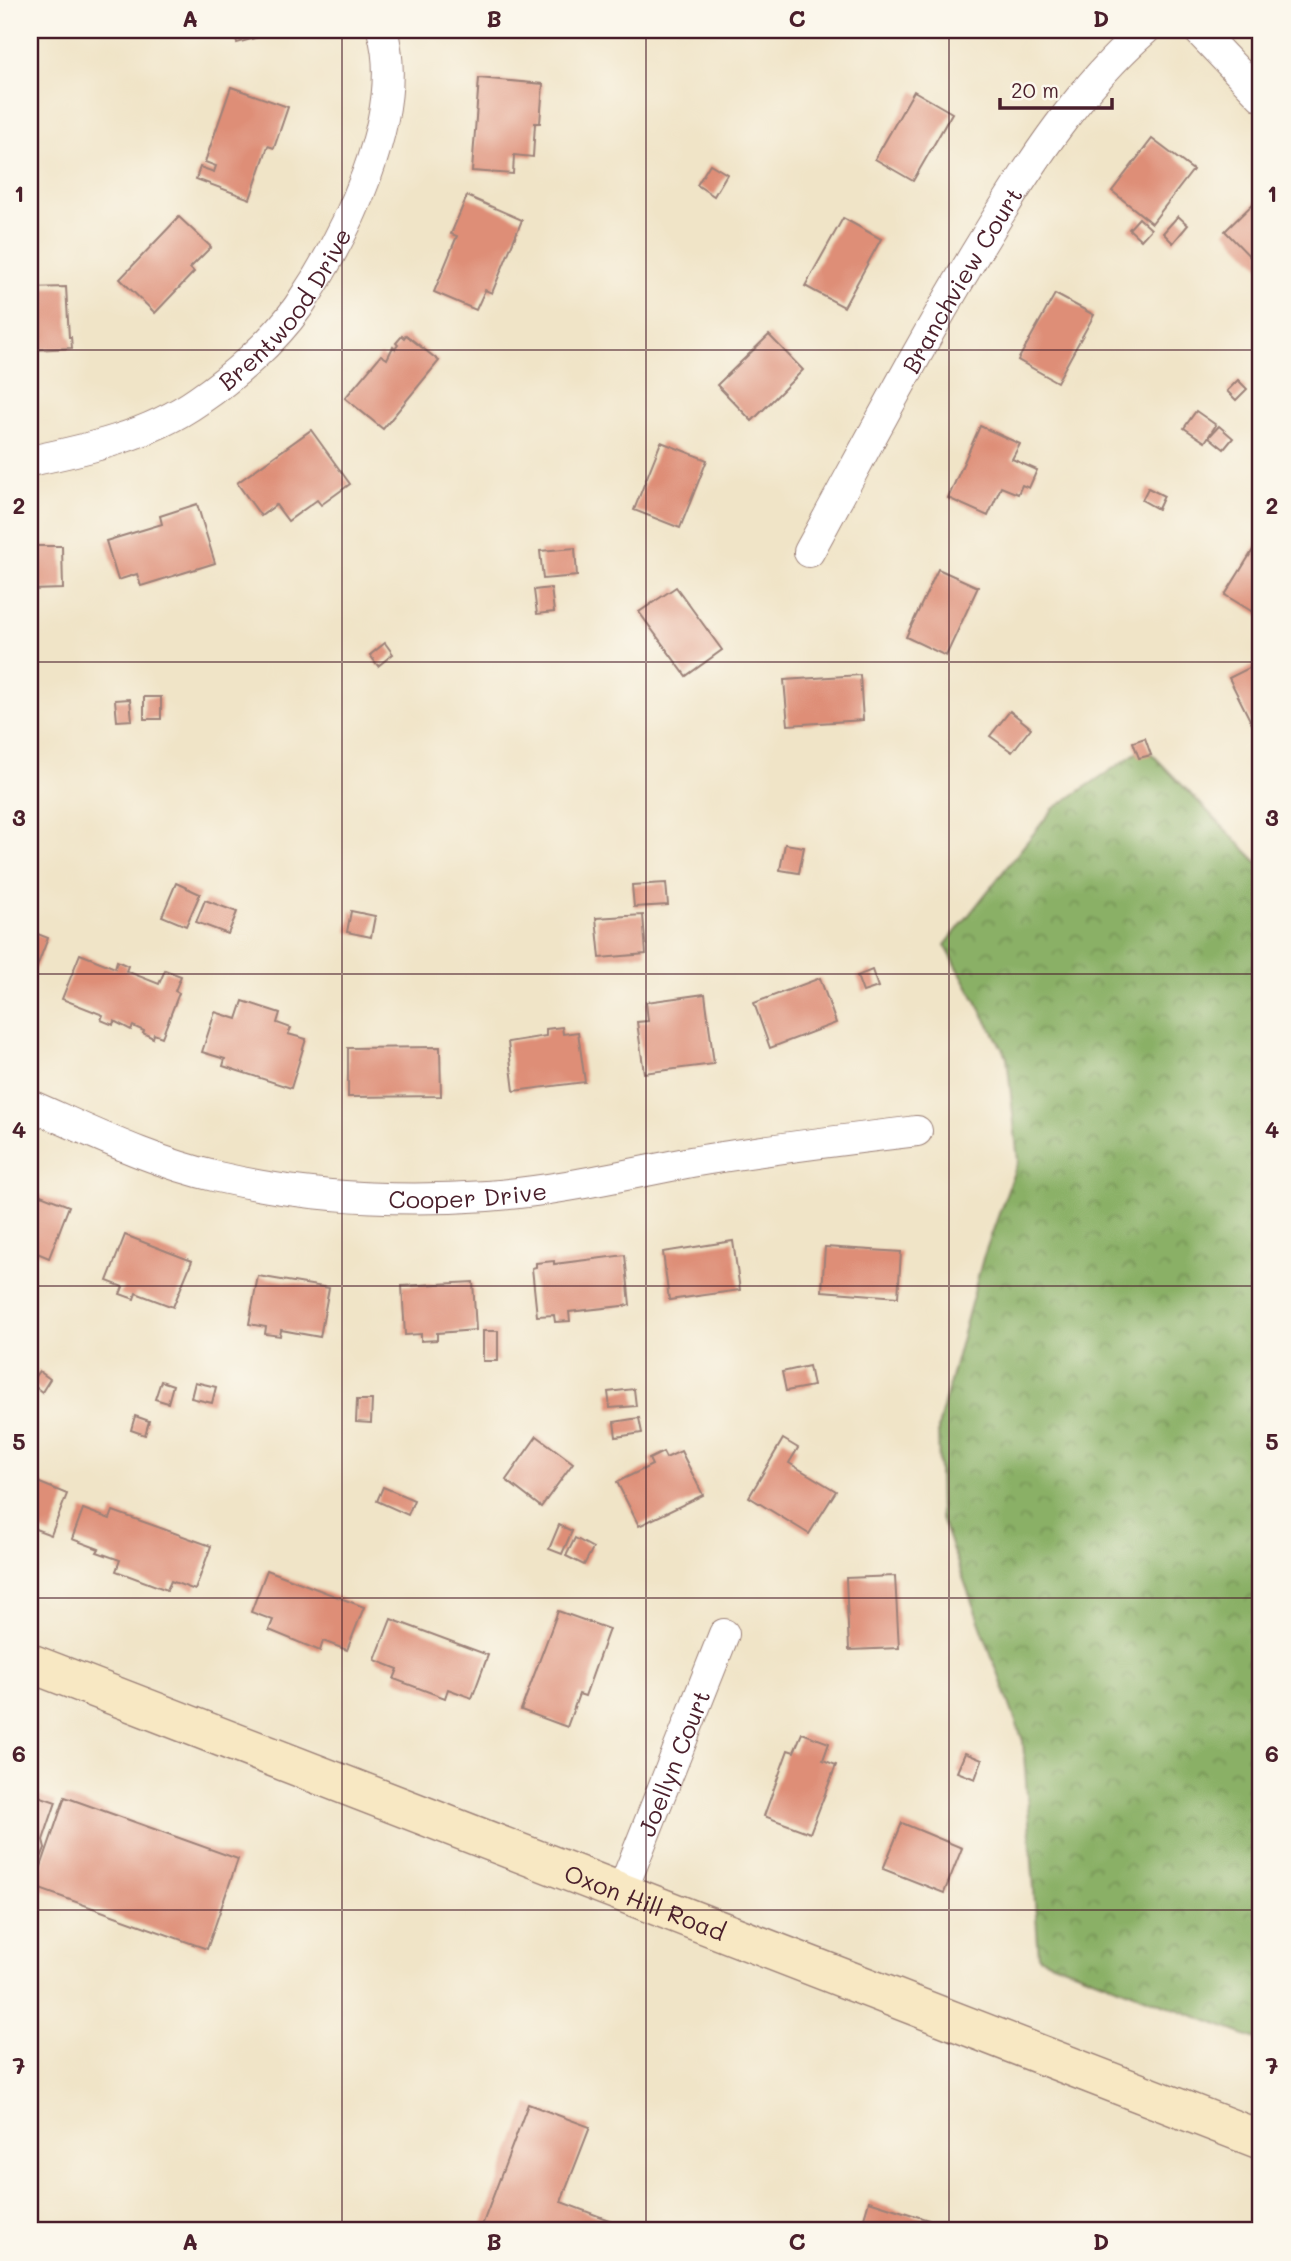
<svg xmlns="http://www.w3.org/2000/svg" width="1291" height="2261" viewBox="0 0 1291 2261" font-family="Mali,sans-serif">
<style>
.forest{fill:url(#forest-crowns);stroke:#6a6848;stroke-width:2}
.building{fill:#de8e77}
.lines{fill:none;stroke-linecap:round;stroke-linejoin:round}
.street-casing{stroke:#9d8279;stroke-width:32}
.secondary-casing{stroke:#9d8279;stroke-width:41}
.street{stroke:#fff;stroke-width:30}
.secondary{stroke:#f8e8c3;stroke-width:38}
.grid{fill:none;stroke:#4a1f2b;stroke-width:2;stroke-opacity:0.55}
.labels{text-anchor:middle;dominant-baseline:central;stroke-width:6;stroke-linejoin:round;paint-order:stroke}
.street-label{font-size:24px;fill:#4a1f2b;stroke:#fbf7ec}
.neatline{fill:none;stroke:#4a1f2b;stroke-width:2.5}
.grid-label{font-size:23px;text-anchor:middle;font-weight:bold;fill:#4a1f2b}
</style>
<defs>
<pattern id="forest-crowns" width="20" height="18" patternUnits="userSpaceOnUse" patternTransform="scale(1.75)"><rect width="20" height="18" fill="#8ab066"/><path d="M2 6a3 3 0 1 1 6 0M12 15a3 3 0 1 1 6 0" fill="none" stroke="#738f54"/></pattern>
</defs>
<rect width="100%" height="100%" fill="#fbf7ec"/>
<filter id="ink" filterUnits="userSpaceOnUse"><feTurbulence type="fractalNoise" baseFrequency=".0143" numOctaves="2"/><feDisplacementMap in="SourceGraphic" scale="14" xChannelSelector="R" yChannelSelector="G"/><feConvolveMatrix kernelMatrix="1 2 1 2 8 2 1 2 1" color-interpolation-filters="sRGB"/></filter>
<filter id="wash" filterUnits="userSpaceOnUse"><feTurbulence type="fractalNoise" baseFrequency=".00686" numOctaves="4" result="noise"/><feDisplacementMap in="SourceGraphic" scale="28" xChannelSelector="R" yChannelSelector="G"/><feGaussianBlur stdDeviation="1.57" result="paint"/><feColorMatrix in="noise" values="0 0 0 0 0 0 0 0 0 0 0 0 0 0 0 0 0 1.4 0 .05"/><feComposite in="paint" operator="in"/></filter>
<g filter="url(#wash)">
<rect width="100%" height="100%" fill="#f0e4c7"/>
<path class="forest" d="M1145 747 1261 866V2041L1039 1957 1023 1741 940 1515 938 1427 983 1258 1018 1161 1007 1057 945 945 1053 809Z"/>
<g id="blocks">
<g class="building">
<path d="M233 30H280V31L237 43Z"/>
<path d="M479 78 543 84 540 123H535L533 157 514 155 513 174 472 171Z"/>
<path d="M231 87 288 107 274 148 268 146 250 199 196 179 200 167 214 172 216 166 205 162Z"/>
<path d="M914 91 952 113 913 181 875 159Z"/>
<path d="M1152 139 1193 170 1152 223 1112 191Z"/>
<path d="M710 164 727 174 714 196 697 185Z"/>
<path d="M467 196 522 220 492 293 485 290 476 310 434 292 457 236 451 234Z"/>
<path d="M1261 196V268L1225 231Z"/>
<path d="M1178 216 1188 225 1173 243 1163 233Z"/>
<path d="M179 217 211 247 190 268 194 272 155 313 120 279Z"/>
<path d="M843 218 881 239 844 307 805 286Z"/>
<path d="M1139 218 1151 229 1141 240 1129 229Z"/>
<path d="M66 287 69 337H71L72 348 33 350 32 342H30V288Z"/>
<path d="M1055 294 1094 315 1057 382 1018 360Z"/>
<path d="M406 335 439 361 383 429 345 398 381 355 387 359 393 347 395 349 398 345 396 343 402 336 404 338Z"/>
<path d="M769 335 803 370 752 421 717 385Z"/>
<path d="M1238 380 1247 389 1236 400 1227 391Z"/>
<path d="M1196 411 1216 425 1205 442 1184 428Z"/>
<path d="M980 426 1020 444 1012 459 1037 470 1029 488 1022 485 1018 494 1001 487 988 516 948 498Z"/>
<path d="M1219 426 1233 438 1224 449 1209 437Z"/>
<path d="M311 430 350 484 321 505 317 500 288 521 276 505 261 516 237 483Z"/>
<path d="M661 442 707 460 680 528 634 510Z"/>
<path d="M1148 488 1164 496 1158 509 1142 500Z"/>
<path d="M197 504 215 563 141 586 137 574 118 580 106 541 162 524 160 516Z"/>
<path d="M1261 537V617L1225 595Z"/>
<path d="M30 546H62L63 589 30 590Z"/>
<path d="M575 548 577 576 543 579 540 551Z"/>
<path d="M938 569 978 587 946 656 906 637Z"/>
<path d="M676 587 722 650 686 676 639 612Z"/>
<path d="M551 588 554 612 537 614 534 590Z"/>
<path d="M385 643 393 654 378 666 370 655Z"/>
<path d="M1261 662V742L1229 678Z"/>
<path d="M860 675 863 720 788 725 784 680Z"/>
<rect x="144" y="697" width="17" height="22"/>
<path d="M130 699 132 720 117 721 115 700Z"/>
<path d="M1010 711 1031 728 1012 752 990 736Z"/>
<path d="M1145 738 1151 755 1139 758 1133 742Z"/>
<path d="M785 844 804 847 799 873 780 870Z"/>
<path d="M176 883 200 894 186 926 162 916Z"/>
<path d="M666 883 668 905 634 907 632 885Z"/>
<path d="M205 900 237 912 228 934 196 922Z"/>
<path d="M351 911 375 916 371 937 347 932Z"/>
<path d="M643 915 646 954 600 958 596 918Z"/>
<path d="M30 931 48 938 30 984Z"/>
<path d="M80 954 115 968 117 961 128 966 126 971 159 984 165 970 181 976 175 991 179 993 162 1037 154 1034 153 1038 143 1033 144 1031 133 1026 131 1030 114 1021 113 1025 101 1020 103 1015 62 999Z"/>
<path d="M872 970 878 987 863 992 857 976Z"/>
<path d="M820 978 836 1023 770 1048 754 1003Z"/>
<path d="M705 994 714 1064 644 1073 637 1022 648 1021 646 1002Z"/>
<path d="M243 1001 280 1013 277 1023 291 1028 288 1034 306 1039 291 1088 223 1066 225 1059 202 1052 215 1012 237 1019Z"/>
<path d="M562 1027 563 1034 578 1032 585 1082 514 1091 508 1042 546 1036V1029Z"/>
<path d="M440 1047 441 1096 348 1097V1048Z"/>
<path d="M30 1185 35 1188 33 1192 69 1206 49 1258 30 1250Z"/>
<path d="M125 1235 192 1261 173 1307 136 1293 134 1299 120 1294 123 1287 107 1281Z"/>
<path d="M733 1241 740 1290 669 1300 663 1252Z"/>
<path d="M825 1247 901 1252 898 1297 822 1291Z"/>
<path d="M625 1255 630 1305 569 1312 570 1321 555 1322 554 1315 537 1316 532 1268 536 1267V1263L554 1261V1264Z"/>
<path d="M258 1276 329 1288 320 1337 281 1330 280 1336 265 1334 266 1327 249 1324Z"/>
<path d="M473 1282 476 1330 437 1333V1340L421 1341V1334L405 1335 402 1286Z"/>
<rect x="483" y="1331" width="15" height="30"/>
<path d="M809 1366 813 1386 786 1391 782 1372Z"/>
<path d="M39 1371 50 1379 42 1392 30 1383Z"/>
<path d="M161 1381 173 1385 168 1403 155 1399Z"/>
<path d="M195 1382 216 1387 212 1403 191 1398Z"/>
<path d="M634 1389 636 1406 610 1408 608 1392Z"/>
<path d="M357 1400H372L371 1423 356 1422Z"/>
<path d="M135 1416 149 1421 145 1435 131 1430Z"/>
<path d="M639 1418 642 1433 616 1437 614 1422Z"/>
<path d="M537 1436 573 1463 541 1507 506 1480Z"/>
<path d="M783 1439 798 1448 789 1463 836 1491 809 1534 749 1497Z"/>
<path d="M681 1451 703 1495 639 1526 617 1482 652 1465 649 1459 663 1452 666 1458Z"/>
<path d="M30 1479 67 1494 51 1535 30 1527Z"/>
<path d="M383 1487 414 1500 408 1515 377 1501Z"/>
<path d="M83 1509 110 1519 113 1511 211 1546 195 1590 171 1581 167 1590 116 1571 120 1560 97 1552 99 1549 72 1539Z"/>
<path d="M559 1525 572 1531 562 1554 549 1549Z"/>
<path d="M575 1538 593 1548 584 1565 566 1556Z"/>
<path d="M267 1570 364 1607 347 1650 323 1641 320 1651 269 1630 273 1620 251 1612Z"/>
<path d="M895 1576 899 1648 849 1650 846 1578Z"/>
<path d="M558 1611 609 1629 585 1696 579 1694 567 1727 521 1710Z"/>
<path d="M391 1619 488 1655 472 1698 448 1689 445 1698 394 1679 398 1669 375 1660Z"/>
<path d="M802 1733 829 1743 823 1760 836 1765 810 1833 764 1816 788 1750 794 1752Z"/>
<path d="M965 1753 982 1760 975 1779 957 1772Z"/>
<path d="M30 1793 56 1802 43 1840 45 1848 40 1860 34 1863 30 1875Z"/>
<path d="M65 1797 238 1859 207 1949 34 1887Z"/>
<path d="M902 1823 962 1848 944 1893 883 1869Z"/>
<path d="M528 2104 590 2127 561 2202 638 2231H480Z"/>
<path d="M869 2201 963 2231H860Z"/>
</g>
</g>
</g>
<g filter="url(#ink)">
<use href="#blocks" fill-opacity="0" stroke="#9d8279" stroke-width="2"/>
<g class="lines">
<g class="street-casing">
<g id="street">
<path d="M1198 30 1261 96"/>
<path id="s1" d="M30 461C88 449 148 436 198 401 232 378 275 340 298 307 345 238 407 114 382 30"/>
<path id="s2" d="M809 552C867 446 923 338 986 236 1031 162 1080 87 1145 30"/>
<path id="s3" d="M30 1105C92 1132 152 1162 218 1177 304 1197 399 1202 487 1196 556 1191 624 1175 691 1162 766 1149 842 1140 917 1131"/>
<path id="s4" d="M622 1891 724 1634"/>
</g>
</g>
<g class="secondary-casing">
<g id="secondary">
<path id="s5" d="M30 1663 1261 2140"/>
</g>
</g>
<use href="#street" class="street"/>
<use href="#secondary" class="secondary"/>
</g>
</g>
<path class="grid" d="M342 30V2231M646 30V2231M949 30V2231M30 350H1261M30 662H1261M30 974H1261M30 1286H1261M30 1598H1261M30 1910H1261"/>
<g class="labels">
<g class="street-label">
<text stroke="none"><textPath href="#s2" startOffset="312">Branchview Court</textPath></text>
<text stroke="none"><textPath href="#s1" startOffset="308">Brentwood Drive</textPath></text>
<text stroke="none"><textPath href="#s3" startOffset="453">Cooper Drive</textPath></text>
<text stroke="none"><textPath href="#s4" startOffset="138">Joellyn Court</textPath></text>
<text stroke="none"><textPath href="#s5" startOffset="660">Oxon Hill Road</textPath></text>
</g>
</g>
<rect width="1291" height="2261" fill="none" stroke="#fbf7ec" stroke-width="77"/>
<path d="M1000 98v10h112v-10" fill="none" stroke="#4a1f2b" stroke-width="3.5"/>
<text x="1011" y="98" font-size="21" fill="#4a1f2b" stroke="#fbf7ec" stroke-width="5" paint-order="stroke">20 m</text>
<rect x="38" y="38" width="1214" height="2184" class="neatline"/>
<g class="grid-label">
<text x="190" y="27">A</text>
<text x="494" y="27">B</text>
<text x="797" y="27">C</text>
<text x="1101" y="27">D</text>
<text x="19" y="202">1</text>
<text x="1272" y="202">1</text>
<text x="19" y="514">2</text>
<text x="1272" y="514">2</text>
<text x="19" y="826">3</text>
<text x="1272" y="826">3</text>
<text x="19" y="1138">4</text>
<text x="1272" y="1138">4</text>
<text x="19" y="1450">5</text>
<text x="1272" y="1450">5</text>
<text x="19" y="1762">6</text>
<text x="1272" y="1762">6</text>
<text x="19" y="2074">7</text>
<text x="1272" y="2074">7</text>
<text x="190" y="2250">A</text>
<text x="494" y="2250">B</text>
<text x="797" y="2250">C</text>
<text x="1101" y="2250">D</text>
</g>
</svg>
